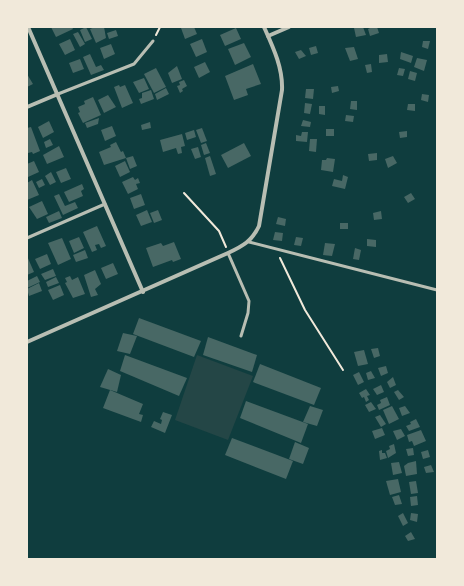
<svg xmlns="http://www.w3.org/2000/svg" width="464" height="586" viewBox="0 0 464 586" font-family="'Work Sans',sans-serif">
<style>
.green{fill:#244646}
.building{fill:#486865}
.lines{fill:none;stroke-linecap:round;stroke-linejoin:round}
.path{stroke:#f1e9da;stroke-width:2}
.service{stroke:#b8beb3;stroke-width:3}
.minor{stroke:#b8beb3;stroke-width:4}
</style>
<rect width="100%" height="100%" fill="#0f3d3e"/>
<path class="green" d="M197 355 253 376 228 440 175 420Z"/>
<g class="building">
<path d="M51 27H72L73 29 56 37Z"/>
<path d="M86 27 92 39 85 42 80 30Z"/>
<path d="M95 27H104L106 38 96 43 90 29Z"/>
<path d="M184 27H194L197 34 185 39 181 28Z"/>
<path d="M363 27 366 35 356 37 354 28Z"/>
<path d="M372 27H377L379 33 370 36 368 29Z"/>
<path d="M236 28 241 39 225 46 220 35Z"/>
<path d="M116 30 118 36 109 39 107 33Z"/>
<path d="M78 32 85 44 80 47 73 34Z"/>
<path d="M70 39 75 50 65 55 59 44Z"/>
<path d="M202 39 207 52 196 57 190 44Z"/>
<path d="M423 41H430L428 49 422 47Z"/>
<path d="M244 43 251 57 235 65 228 49Z"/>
<path d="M111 44 115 54 104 59 100 48Z"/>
<path d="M316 46 318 53 311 55 309 48Z"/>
<path d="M354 47 358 59 350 61 345 48Z"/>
<path d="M301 50 306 56 299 59 295 52Z"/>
<path d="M401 52 413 56 411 63 400 59Z"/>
<path d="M90 54 96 67 101 65 104 70 91 75 83 57Z"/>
<path d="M387 54 388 62 379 63V55Z"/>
<path d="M417 58 427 60 424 71 414 67Z"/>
<path d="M80 59 84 69 73 73 69 63Z"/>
<path d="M205 62 210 72 199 78 194 67Z"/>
<path d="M253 64 261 84 246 89 248 95 234 100 225 76Z"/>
<path d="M371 64 372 72 367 73 365 65Z"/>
<path d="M177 66 182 79 172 83 168 73Z"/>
<path d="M156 68 166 87 154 93 144 74Z"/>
<path d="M399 68 405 69 403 76 397 75Z"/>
<path d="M410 71 417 73 415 81 408 79Z"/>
<path d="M27 74 33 84 27 87Z"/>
<path d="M144 78 149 89 139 93 133 82Z"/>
<path d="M184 80 187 86 182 89 183 91 180 93 177 86 180 85 179 82Z"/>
<path d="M119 85 120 87 125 85 133 103 122 108 114 87Z"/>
<path d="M338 86 339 91 332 93 331 87Z"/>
<path d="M166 88 169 94 157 100 155 94Z"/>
<path d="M306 89H314L313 99 305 98Z"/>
<path d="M151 90 154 99 141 104 139 99 142 98V93Z"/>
<path d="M422 94 429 95 428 102 421 100Z"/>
<path d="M108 95 116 107 104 113 98 100Z"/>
<path d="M93 97 101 115 83 123 78 113 80 112 78 107 85 104 84 101Z"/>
<path d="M351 101H357V110L350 109Z"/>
<path d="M305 103 312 104 310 114 304 113Z"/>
<path d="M408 104H415V111L407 110Z"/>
<path d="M319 106H325V115L319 114Z"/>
<path d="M346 115 354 116 353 122 345 121Z"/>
<path d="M99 118 98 124 87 128 85 123Z"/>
<path d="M303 120 311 122 310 127 301 126Z"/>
<path d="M49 121 54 132 43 138 38 127Z"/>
<path d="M150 122 151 128 142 130 141 125Z"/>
<path d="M112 126 116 136 105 141 101 130Z"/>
<path d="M31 127 40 151 33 154 32 152 28 153 27 150V128Z"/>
<path d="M202 128 207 141 201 143 196 130Z"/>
<rect x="326" y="129" width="8" height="7"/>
<path d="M194 130 196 137 187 140 185 133Z"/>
<path d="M407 131V137L400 138 399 132Z"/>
<path d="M302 132H308L307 142 296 141V135L301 136Z"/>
<path d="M182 134 185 146 181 147 182 153 178 154 176 148 163 152 160 140Z"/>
<path d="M50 139 53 145 46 148 44 142Z"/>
<path d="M310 139H317L316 152 309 151Z"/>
<path d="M116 142 121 152 123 151 126 158 104 165 99 152 111 147 110 145Z"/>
<path d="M206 143 210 153 204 155 201 145Z"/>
<path d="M244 143 251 156 228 168 221 155Z"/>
<path d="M59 146 64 157 47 164 43 155Z"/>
<path d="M198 147 201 157 195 159 191 149Z"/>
<path d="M377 153V160L369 161 368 154Z"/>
<path d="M133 156 137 166 130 169 126 158Z"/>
<path d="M210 156 216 174 210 176 205 158Z"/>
<path d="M393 156 397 163 388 168 385 159Z"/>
<path d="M327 158 335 159 333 172 321 170 322 160H326Z"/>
<path d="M34 161 39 172 28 177 27 164Z"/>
<path d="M125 161 130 172 120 177 115 166Z"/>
<path d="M66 168 71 179 61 183 56 172Z"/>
<path d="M51 172 56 182 50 185 45 176Z"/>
<path d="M343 175 348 177 345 189 332 186 334 179 342 181Z"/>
<path d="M133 177 135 180 138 178 140 183 136 184 138 189 128 194 122 182Z"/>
<path d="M42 179 45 185 39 188 36 182Z"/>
<path d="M32 180 39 195 27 200V183Z"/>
<path d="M82 184 84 189 81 191 83 196 69 202 64 192Z"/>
<path d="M411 193 415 199 408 203 404 197Z"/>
<path d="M59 194 65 206 75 202 78 208 63 215 54 196Z"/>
<path d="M141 194 145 205 134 209 130 198Z"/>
<path d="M42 201 48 214 37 219 29 207Z"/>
<path d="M147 210 152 222 141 226 136 215Z"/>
<path d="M158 210 162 220 154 223 150 213Z"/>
<path d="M59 211 62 218 49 223 46 217Z"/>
<path d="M381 211 382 219 374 220 373 213Z"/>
<path d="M278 217 286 219 285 226 276 224Z"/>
<rect x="340" y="223" width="8" height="6"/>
<path d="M97 226 106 246 101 248 99 244 95 245 97 250 92 252 83 232Z"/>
<path d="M275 232 283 233 282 241 273 240Z"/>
<path d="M79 237 84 248 74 253 69 241Z"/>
<path d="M296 237 303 238 301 246 294 245Z"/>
<path d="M62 238 71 259 58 265 48 243Z"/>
<path d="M367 239 376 240V247L367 246Z"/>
<path d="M174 242 181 259 173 262 172 260 153 267 146 248 161 243 163 246Z"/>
<path d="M325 243 335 244 332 256 323 255Z"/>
<path d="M355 248 361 250 359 260 353 259Z"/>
<path d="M85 250 88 258 76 262 73 255Z"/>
<path d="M47 254 51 264 40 269 35 259Z"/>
<path d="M27 256 34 272 27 275Z"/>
<path d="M113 263 118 274 106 279 101 268Z"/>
<path d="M53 269 56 276 45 280 41 274Z"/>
<path d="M95 270 101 284 95 289 98 295 91 297 84 275Z"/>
<path d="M37 276 40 282 27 288V281Z"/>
<path d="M70 276 72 280 78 277 85 294 73 298 65 283 67 282 65 278Z"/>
<path d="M56 277 59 283 48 287 46 282Z"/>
<path d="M39 283 42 291 29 296 27 289Z"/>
<path d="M60 285 64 295 53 300 48 290Z"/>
<path d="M139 318 201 341 194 357 133 334Z"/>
<path d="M123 333 137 336 130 354 117 351Z"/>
<path d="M208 337 257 355 252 372 203 355Z"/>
<path d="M378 348 380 356 374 358 371 349Z"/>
<path d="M364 350 368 364 358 366 354 352Z"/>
<path d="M125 355 187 378 179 396 120 371Z"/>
<path d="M260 364 321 388 314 405 253 382Z"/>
<path d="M386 366 388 373 381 376 378 368Z"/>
<path d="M108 369 121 375 117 392 100 387Z"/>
<path d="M371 371 375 378 368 380 366 373Z"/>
<path d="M359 372 364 382 358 385 353 375Z"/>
<path d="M393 377 396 385 390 388 387 382Z"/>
<path d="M381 385 384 392 377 395 373 389Z"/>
<path d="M366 389 370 395 367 396 369 400 366 402 364 397 362 398 359 393Z"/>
<path d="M110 390 143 404 139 414 143 415 141 422 103 408Z"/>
<path d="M398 390 404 397 399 400 394 392Z"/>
<path d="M387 397 390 405 379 410 377 405 381 403 380 400Z"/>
<path d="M246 401 308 424 301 443 240 418Z"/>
<path d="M371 402 376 409 369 412 365 405Z"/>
<path d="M310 406 323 410 317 426 303 422Z"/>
<path d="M392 406 399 419 389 424 383 410Z"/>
<path d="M405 406 410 413 402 416 399 408Z"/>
<path d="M163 412 172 415 165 433 151 427 154 421 161 424 162 420 160 419Z"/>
<path d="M380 415 386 424 381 427 375 417Z"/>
<path d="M416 419 420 427 409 431 406 426 411 424 410 422Z"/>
<path d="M382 428 385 435 375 439 372 431Z"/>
<path d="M401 429 405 436 397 440 393 431Z"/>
<path d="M421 430 426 441 414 446 412 441 409 442 407 435Z"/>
<path d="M232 438 293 461 286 479 225 455Z"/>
<path d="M295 442 309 448 303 464 289 459Z"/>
<path d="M394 444 396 453 388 458 386 451 390 449 389 446Z"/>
<path d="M413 448 414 455 408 456 406 449Z"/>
<path d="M382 450V453H385L387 458 380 460 379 451Z"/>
<path d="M428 450 430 457 423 459 421 452Z"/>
<path d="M416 461 417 474 406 476 404 466 408 463Z"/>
<path d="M399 462 402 473 393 475 391 463Z"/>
<path d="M431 465 434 472 426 473 424 467Z"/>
<path d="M398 479 401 492 390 495 386 481Z"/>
<path d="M416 481 418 493 411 494 409 482Z"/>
<path d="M399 495 402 504 395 505 392 497Z"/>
<path d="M417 496 418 505 411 506 410 497Z"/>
<path d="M403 513 408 523 403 526 398 516Z"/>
<path d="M411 513 418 514 417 522 410 520Z"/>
<path d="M411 532 415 539 408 541 405 536Z"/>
</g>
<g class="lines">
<g class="path">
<path d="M156 35 160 27"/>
<path d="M184 193 219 231 226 247"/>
<path d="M280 258 305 310 343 370"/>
</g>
<g class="service">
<path d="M58 94 134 64 153 41"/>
<path d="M27 238 105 204"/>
<path d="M249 242 437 290"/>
<path d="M228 253 249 301 248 313 241 336"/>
</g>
<g class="minor">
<path d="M28 27 143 292"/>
<path d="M268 36 289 27"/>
<path d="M27 107 58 94"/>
<path d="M27 342 228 253C243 246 252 241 259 226L282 90C283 68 273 47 264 27"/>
</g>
</g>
<rect width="464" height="586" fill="none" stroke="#f1e9da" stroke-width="56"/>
</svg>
